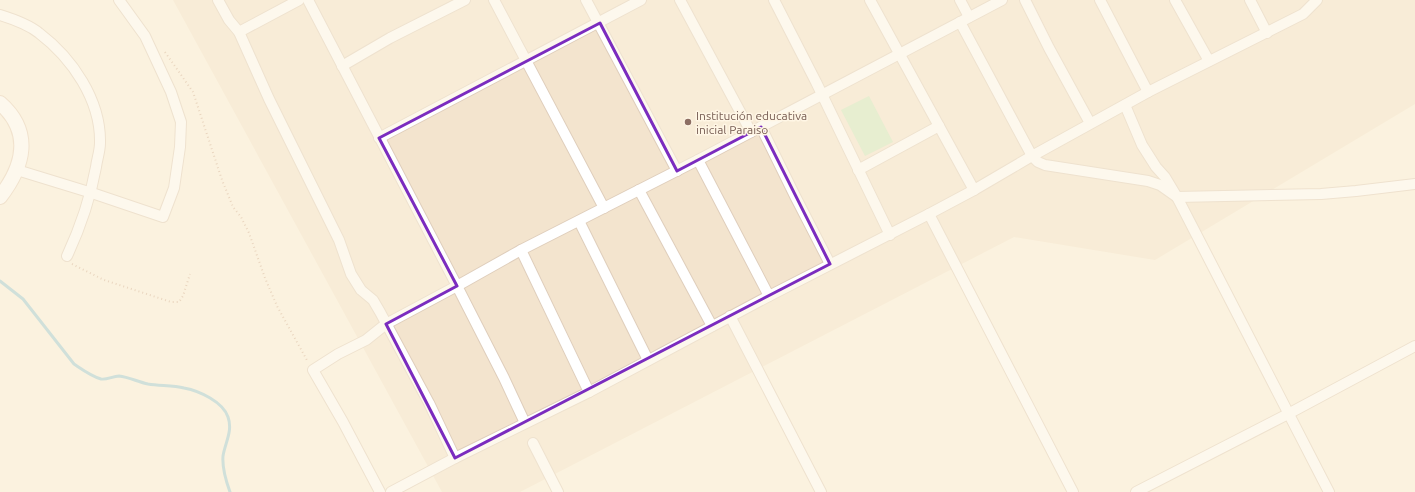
<svg xmlns="http://www.w3.org/2000/svg" width="1415" height="492" viewBox="0 0 1415 492" font-family="Ubuntu,sans-serif">
<style>
.residential{fill:#f3e4ce}
.green{fill:#cee8bf}
.lines{fill:none;stroke-linecap:round;stroke-linejoin:round}
.stream{stroke:#9ccad5;stroke-width:3}
.street-casing{stroke:#dfcebc;stroke-width:12}
.secondary-casing{stroke:#e4cfba;stroke-width:16}
.path{stroke:#d4b49c;stroke-width:2;stroke-dasharray:1 3;stroke-linecap:butt}
.street{stroke:#fff;stroke-width:10}
.secondary{stroke:#fff;stroke-width:14}
.marked{fill:none;stroke:#7b2cbf;stroke-width:3;stroke-linejoin:round}
.education-dot{fill:#8d6e63;stroke:#fff6e5;stroke-width:1.5}
.labels{text-anchor:middle;dominant-baseline:central;stroke-width:3;stroke-linejoin:round;paint-order:stroke}
.education-label{font-size:12px;fill:#785e54;stroke:#fff6e5;text-anchor:start}
</style>
<rect width="100%" height="100%" fill="#fbf2df"/>
<path class="residential" d="M173 0H1415V104L1155 260 1014 237 520 492H442Z"/>
<path class="green" d="M869 96 893 142 865 156 841 110Z"/>
<g class="lines">
<path class="stream" d="M0 281 23 299 74 364C83 370 91 376 101 379 107 380 113 376 119 376 129 377 138 382 148 384 160 386 173 385 184 388 200 391 223 402 228 417 233 431 225 443 223 456 222 468 226 481 230 492"/>
<g class="street-casing">
<g id="street">
<path d="M218 0 229 20 239 32 269 99 339 240 351 274 361 290 373 300 380 312 429 403 455 458"/>
<path d="M308 0 457 286 504 378 525 423"/>
<path d="M494 0 604 208"/>
<path d="M586 0 677 171"/>
<path d="M680 0 751 132"/>
<path d="M774 0 816 82 890 235"/>
<path d="M870 0 974 190"/>
<path d="M960 0 969 17"/>
<path d="M1025 0 1049 48 1090 123"/>
<path d="M1100 0 1148 92"/>
<path d="M1175 0 1209 61"/>
<path d="M1250 0 1267 33"/>
<path d="M0 15C13 19 28 24 39 33 72 58 101 100 100 143 100 151 97 159 96 167 90 200 81 226 67 256"/>
<path d="M960 22 1032 156 1038 162 1045 165 1148 181 1160 185 1177 197 1321 194 1356 191 1415 184"/>
<path d="M239 32 299 0"/>
<path d="M342 66 390 38 465 0"/>
<path d="M1125 105 1142 145 1156 167 1165 177 1177 197 1329 492"/>
<path d="M761 127 795 196 830 264"/>
<path d="M379 138 641 0"/>
<path d="M698 160 769 296"/>
<path d="M17 170 92 193 163 217 174 188 180 147 181 122 171 92 145 36 119 0"/>
<path d="M858 170 939 126"/>
<path d="M639 190 712 326"/>
<path d="M929 214 1073 492"/>
<path d="M579 221 648 360"/>
<path d="M521 250 589 392"/>
<path d="M730 316 821 492"/>
<path d="M533 443 558 492"/>
<path d="M380 492 343 422 313 370 338 354 366 340 386 324 457 286 521 250 698 160 1002 0"/>
<path d="M391 492 455 458 589 392 769 296 929 214 974 190 1032 156 1148 92 1303 14 1317 0"/>
<path d="M1136 492 1288 414 1415 346"/>
</g>
</g>
<g class="secondary-casing">
<path id="secondary" d="M0 103C33 132 24 166 0 197"/>
</g>
<g class="path">
<path d="M165 52 193 92 222 180 233 207 241 217 249 233 265 278 277 306 308 362"/>
<path d="M72 264 104 280 171 302H179L183 296 190 274"/>
</g>
<use href="#street" class="street"/>
<use href="#secondary" class="secondary"/>
</g>
<path d="M0 0H1415V492H0ZM600 23 677 171 761 127 830 264 455 458 386 324 457 286 379 138Z" fill="#fbf2df" fill-opacity=".55" fill-rule="evenodd"/>
<path class="marked" d="M600 23 677 171 761 127 830 264 455 458 386 324 457 286 379 138Z"/>
<circle class="education-dot" cx="688" cy="122" r="4"/>
<g class="labels">
<g class="education-label">
<text x="696" y="115">Institución educativa<tspan x="696" dy="14">inicial Paraiso</tspan></text>
</g>
</g>
</svg>
